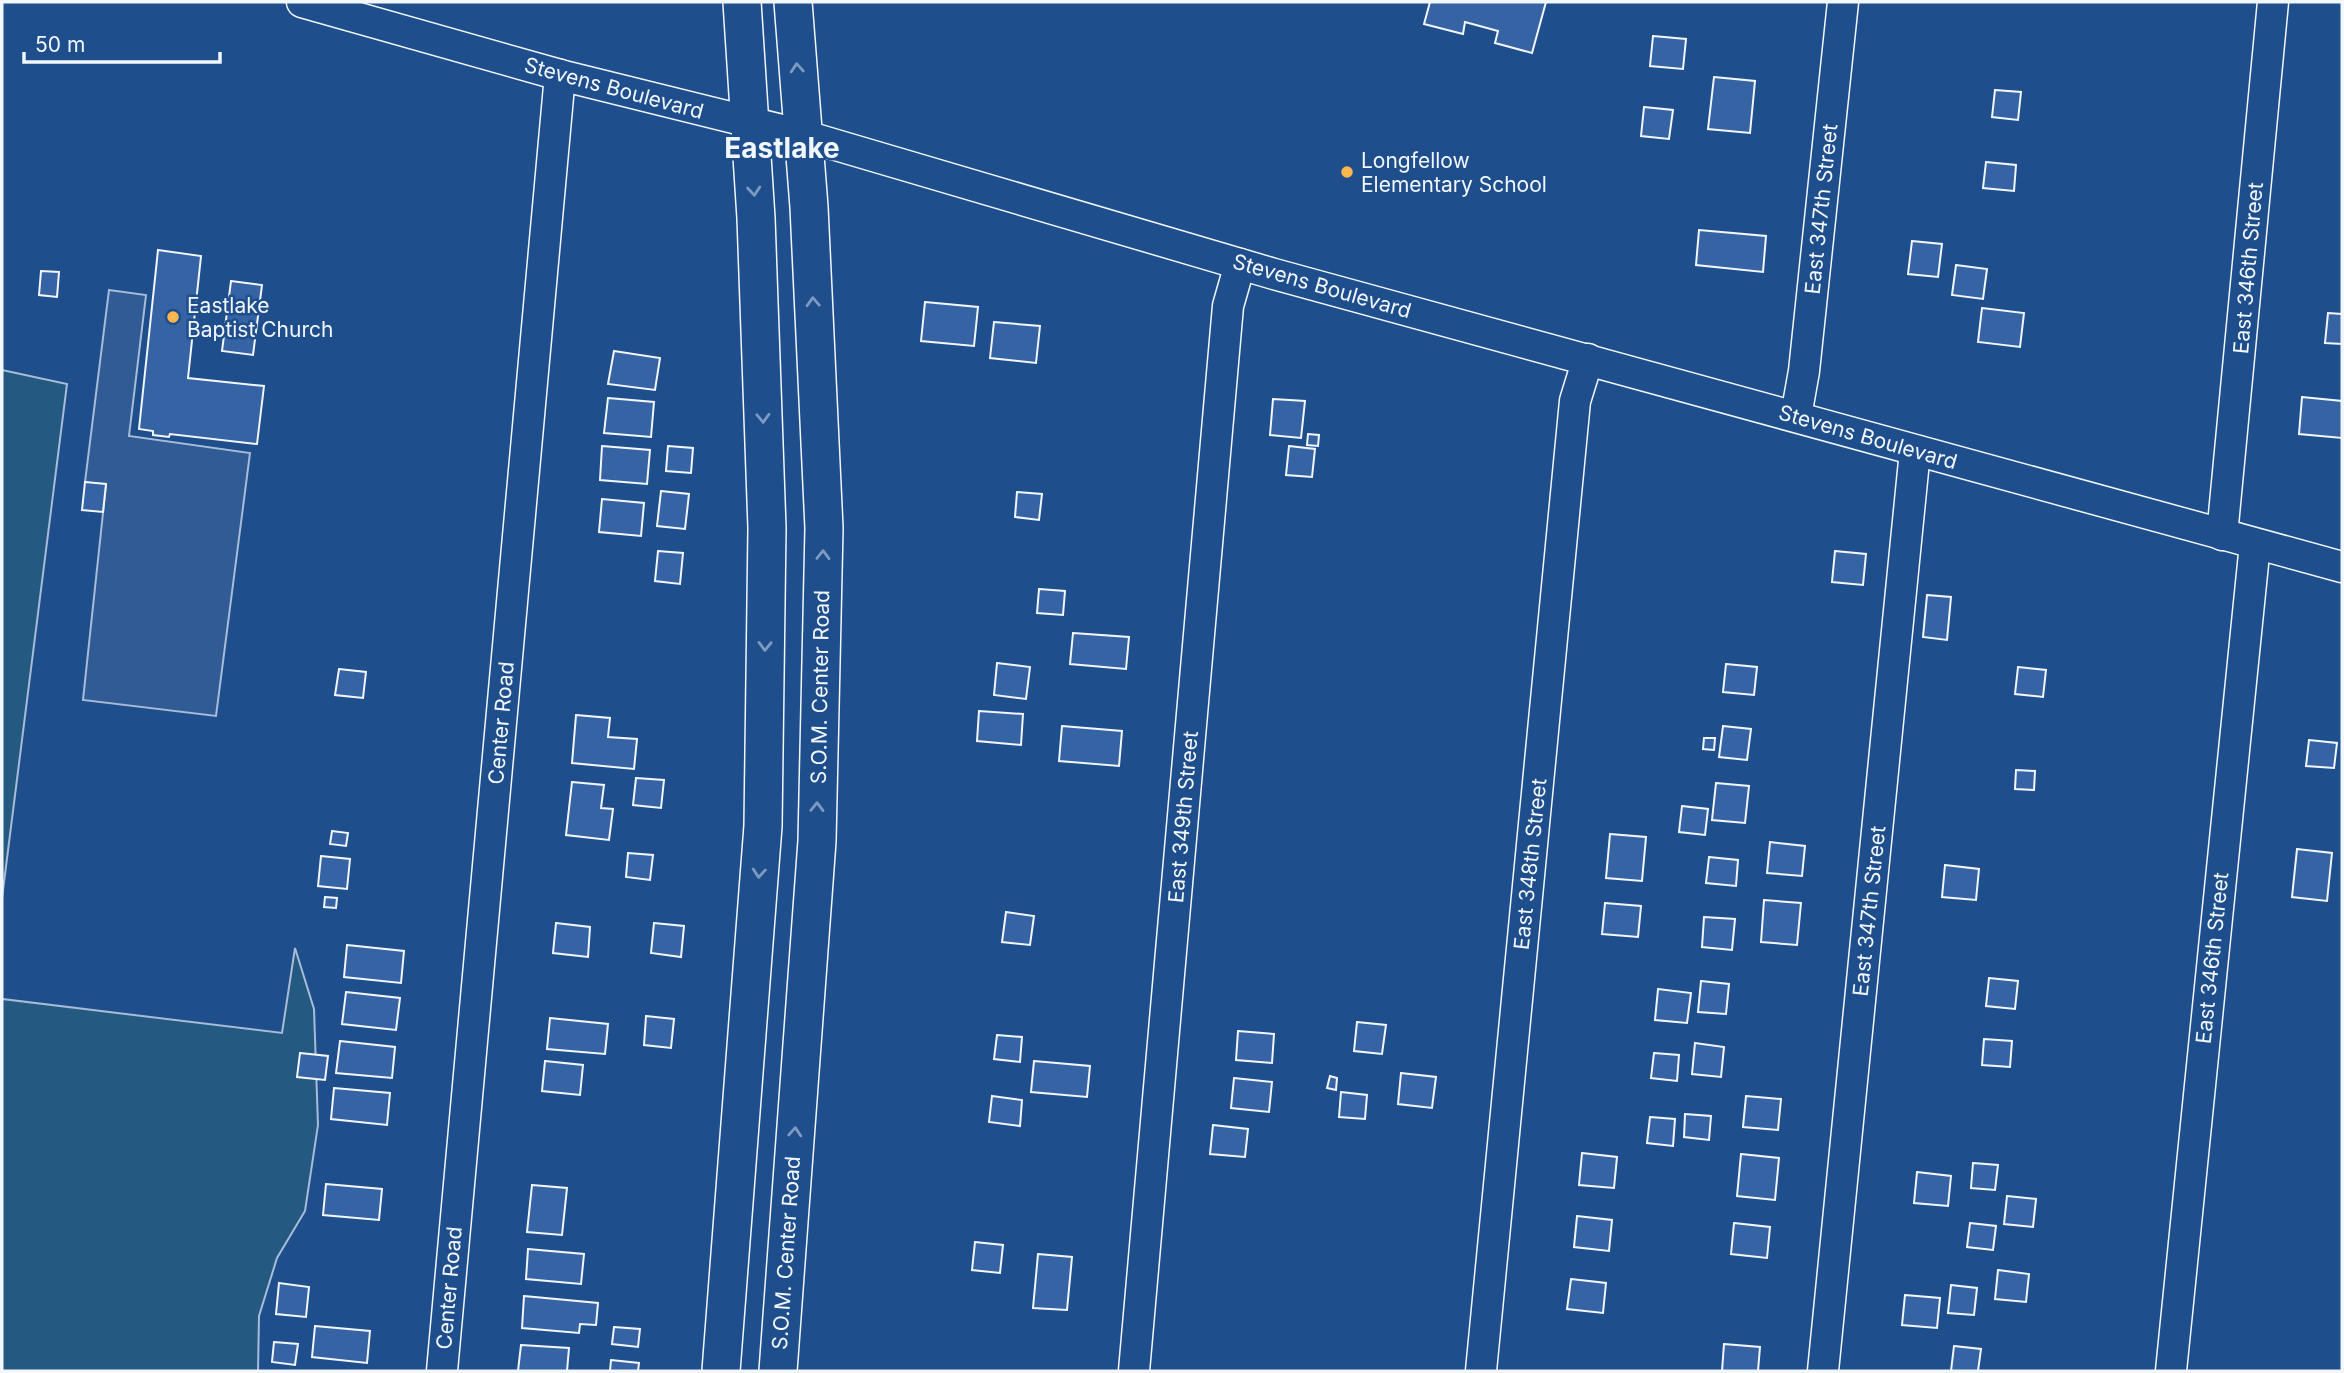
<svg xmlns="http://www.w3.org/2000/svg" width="2344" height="1373" viewBox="0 0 2344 1373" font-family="Inter,sans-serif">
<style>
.green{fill:#245a82;stroke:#a8bbd7;stroke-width:2}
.parking{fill:#305b95;stroke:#a8bbd7;stroke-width:2}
.building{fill:#3563a3;stroke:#f2f6ff;stroke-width:2}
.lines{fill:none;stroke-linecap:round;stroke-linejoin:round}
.minor-casing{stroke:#f2f6ff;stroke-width:33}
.major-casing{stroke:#f2f6ff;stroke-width:40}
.minor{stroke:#1f4e8c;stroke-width:30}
.major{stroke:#1f4e8c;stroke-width:37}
.oneway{stroke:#7e9ac0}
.poi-dot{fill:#ffb74d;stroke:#1f4e8c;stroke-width:2.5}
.labels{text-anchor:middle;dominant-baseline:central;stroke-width:5;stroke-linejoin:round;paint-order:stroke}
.street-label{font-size:21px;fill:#f2f6ff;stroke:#1f4e8c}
.poi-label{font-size:21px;fill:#f2f6ff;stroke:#1f4e8c;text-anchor:start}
.district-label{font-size:28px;font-weight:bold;fill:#f2f6ff;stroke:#1f4e8c}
</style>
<rect width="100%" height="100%" fill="#1f4e8c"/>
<g class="green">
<path d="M2 370 67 384 2 898Z"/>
<path d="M295 948 314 1009 318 1125 305 1211 277 1258 259 1316 258 1371H2V999L282 1033Z"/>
</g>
<path class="parking" d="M109 290 146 295 129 436 250 453 216 716 83 700 106 485 85 482Z"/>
<g class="building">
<path d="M1430 2H1546L1532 53 1495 43 1498 31 1465 22 1463 34 1424 24Z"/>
<path d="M1653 36 1686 39 1683 69 1650 66Z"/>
<path d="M1714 77 1755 81 1750 133 1708 129Z"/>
<path d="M1995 90 2021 92 2018 120 1992 117Z"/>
<path d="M1644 107 1673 110 1669 139 1641 136Z"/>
<path d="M1986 162 2016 165 2014 191 1983 188Z"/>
<path d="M1699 230 1766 236 1763 272 1696 265Z"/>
<path d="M1912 241 1942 244 1938 277 1908 274Z"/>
<path d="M158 250 201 256 188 378 264 386 257 444 170 434 169 437 153 435V431L139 429Z"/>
<path d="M1956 265 1987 269 1983 299 1952 295Z"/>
<path d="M41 271 59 272 57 297 39 295Z"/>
<path d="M231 281 262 285 253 355 222 351Z"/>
<path d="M925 302 978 307 974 346 921 341Z"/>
<path d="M1982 308 2024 313 2020 347 1978 342Z"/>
<path d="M2328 313 2342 314V344L2325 343Z"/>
<path d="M994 322 1040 326 1036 363 990 358Z"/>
<path d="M614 351 660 358 655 390 608 384Z"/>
<path d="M2302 397 2342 401V438L2299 434Z"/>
<path d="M608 398 654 402 651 437 604 433Z"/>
<path d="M1273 399 1305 401 1301 438 1270 435Z"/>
<path d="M1308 434 1319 435 1318 446 1307 445Z"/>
<path d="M602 446 650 450 647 484 600 480Z"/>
<path d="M668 446 693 448 691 473 666 471Z"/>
<path d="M1289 446 1315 449 1312 477 1286 475Z"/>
<path d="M85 482 106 484 103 512 82 510Z"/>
<path d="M661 491 689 494 685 529 657 526Z"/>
<path d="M1017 492 1042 494 1039 520 1015 517Z"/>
<path d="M602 499 644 503 641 536 599 532Z"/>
<path d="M658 551 683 553 680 584 655 581Z"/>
<path d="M1835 551 1866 554 1863 585 1832 582Z"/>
<path d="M1039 589 1065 591 1063 615 1037 613Z"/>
<path d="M1927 595 1951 597 1947 640 1923 637Z"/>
<path d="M1073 633 1129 637 1126 669 1070 664Z"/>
<path d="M997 663 1030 667 1026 699 994 695Z"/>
<path d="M1726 664 1757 667 1754 695 1723 692Z"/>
<path d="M2018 667 2046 670 2043 697 2015 694Z"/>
<path d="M339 669 366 672 363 698 335 695Z"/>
<path d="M979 711 1023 714 1021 745 977 741Z"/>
<path d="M576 715 610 718 608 737 637 739 634 769 572 763Z"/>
<path d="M1062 726 1122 731 1119 766 1059 761Z"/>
<path d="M1723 726 1751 729 1747 760 1719 757Z"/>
<path d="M1704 738H1715L1714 750 1703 749Z"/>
<path d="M2309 740 2337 743 2334 768 2306 766Z"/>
<path d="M2016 770 2035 771 2034 790 2015 789Z"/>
<path d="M636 778 664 780 661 808 633 805Z"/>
<path d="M572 782 604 785 601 808 613 809 609 840 566 835Z"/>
<path d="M1716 783 1749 786 1745 823 1712 820Z"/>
<path d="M1682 806 1708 809 1705 835 1679 832Z"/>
<path d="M332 831 348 833 346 846 330 844Z"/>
<path d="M1610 834 1646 837 1642 881 1606 878Z"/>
<path d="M1770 842 1805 846 1802 876 1767 873Z"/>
<path d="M2297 849 2332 853 2327 901 2292 897Z"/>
<path d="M628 853 653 855 650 880 626 877Z"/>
<path d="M321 856 350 859 347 889 318 886Z"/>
<path d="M1709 857 1738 860 1736 886 1706 883Z"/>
<path d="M1945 865 1979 869 1976 900 1942 897Z"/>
<path d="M325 897 337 898 336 908 324 907Z"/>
<path d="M1764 900 1801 903 1797 945 1761 942Z"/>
<path d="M1605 903 1641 906 1638 937 1602 934Z"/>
<path d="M1006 912 1034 916 1030 945 1002 942Z"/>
<path d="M1704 917 1735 919 1732 950 1702 947Z"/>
<path d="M556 923 590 927 588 957 553 953Z"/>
<path d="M654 923 684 926 681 957 651 953Z"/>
<path d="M347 945 404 951 401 983 344 977Z"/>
<path d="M1989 978 2018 981 2015 1009 1986 1006Z"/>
<path d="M1701 981 1729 984 1726 1014 1698 1012Z"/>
<path d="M1658 989 1691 993 1687 1023 1655 1020Z"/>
<path d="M346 992 400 998 396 1030 342 1024Z"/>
<path d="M646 1016 674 1019 671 1048 644 1045Z"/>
<path d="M550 1018 608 1024 605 1054 547 1049Z"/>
<path d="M1357 1022 1386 1025 1382 1054 1354 1051Z"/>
<path d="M1238 1031 1274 1034 1272 1063 1236 1060Z"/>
<path d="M997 1035 1022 1037 1020 1062 994 1059Z"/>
<path d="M1984 1039 2012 1041 2010 1067 1982 1065Z"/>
<path d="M340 1041 395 1047 392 1078 336 1073Z"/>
<path d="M1695 1043 1724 1047 1721 1077 1692 1074Z"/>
<path d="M300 1053 328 1056 325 1080 297 1077Z"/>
<path d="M1654 1053 1679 1055 1677 1081 1651 1078Z"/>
<path d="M545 1061 583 1065 580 1095 542 1091Z"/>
<path d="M1034 1061 1090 1066 1087 1097 1031 1092Z"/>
<path d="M1401 1073 1436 1077 1432 1108 1398 1104Z"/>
<path d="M1330 1076 1337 1078 1336 1090 1327 1088Z"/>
<path d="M1234 1078 1272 1082 1269 1112 1231 1108Z"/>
<path d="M334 1088 390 1093 387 1125 331 1119Z"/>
<path d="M1341 1092 1367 1095 1365 1119 1339 1117Z"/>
<path d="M992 1096 1022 1100 1020 1126 989 1122Z"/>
<path d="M1746 1096 1781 1099 1778 1130 1743 1127Z"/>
<path d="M1685 1114 1711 1116 1709 1140 1684 1137Z"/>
<path d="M1650 1117 1675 1119 1673 1146 1647 1143Z"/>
<path d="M1213 1125 1248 1129 1245 1157 1210 1154Z"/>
<path d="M1582 1153 1617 1157 1614 1188 1579 1185Z"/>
<path d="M1741 1154 1779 1158 1775 1200 1737 1196Z"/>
<path d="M1973 1163 1998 1165 1995 1190 1971 1188Z"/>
<path d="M1917 1172 1951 1176 1948 1206 1914 1203Z"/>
<path d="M326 1184 382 1189 379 1220 323 1215Z"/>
<path d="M532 1185 567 1188 562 1235 527 1232Z"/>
<path d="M2007 1196 2036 1199 2033 1227 2004 1224Z"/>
<path d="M1577 1216 1612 1220 1609 1251 1574 1247Z"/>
<path d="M1734 1223 1770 1227 1767 1258 1731 1254Z"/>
<path d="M1970 1223 1996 1226 1993 1250 1967 1247Z"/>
<path d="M975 1242 1003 1245 1000 1273 972 1270Z"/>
<path d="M528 1249 584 1254 581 1284 526 1279Z"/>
<path d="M1038 1254 1072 1257 1067 1310 1033 1308Z"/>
<path d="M1998 1270 2029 1274 2026 1302 1995 1299Z"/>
<path d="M1571 1279 1606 1283 1603 1313 1567 1309Z"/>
<path d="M279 1283 309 1287 306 1317 276 1314Z"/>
<path d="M1951 1285 1977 1288 1974 1315 1948 1313Z"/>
<path d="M1905 1295 1940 1298 1937 1328 1902 1325Z"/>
<path d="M524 1296 598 1303 596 1325 580 1324 579 1333 522 1328Z"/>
<path d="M315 1326 370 1331 367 1363 312 1357Z"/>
<path d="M614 1327 640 1329 638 1347 612 1344Z"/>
<path d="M274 1342 298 1344 295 1365 272 1362Z"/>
<path d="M1724 1344 1760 1347 1758 1371H1722Z"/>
<path d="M521 1345 569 1348 567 1371H518Z"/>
<path d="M1954 1346 1981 1349 1978 1371H1951Z"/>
<path d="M611 1360 639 1363 638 1371H610Z"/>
</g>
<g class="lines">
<g class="minor-casing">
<g id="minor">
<path d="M302 2 560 75 802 135 1274 274 2342 567"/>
<path d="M1796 416 1804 371 1843 2"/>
<path d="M2222 535 2273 2"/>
<path d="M442 1371 560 75"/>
<path d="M1134 1371 1228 306 1240 264"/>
<path d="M1481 1371 1575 401 1588 359"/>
<path d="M1823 1371 1915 451"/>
<path d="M2171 1371 2255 544"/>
</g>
</g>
<g class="major-casing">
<g id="major">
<path d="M721 1371 763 826 767 528 756 218 742 2"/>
<path d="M778 1371 817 841 824 528 809 207 793 2"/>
</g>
</g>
<use href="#minor" class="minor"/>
<use href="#major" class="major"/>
</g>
<defs><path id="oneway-chevron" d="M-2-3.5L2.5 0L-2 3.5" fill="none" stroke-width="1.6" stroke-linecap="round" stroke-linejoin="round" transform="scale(1.75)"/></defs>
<g class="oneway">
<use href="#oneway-chevron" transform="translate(797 68) rotate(-94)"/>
<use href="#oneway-chevron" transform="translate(754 191) rotate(85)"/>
<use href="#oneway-chevron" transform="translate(813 302) rotate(-93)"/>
<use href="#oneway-chevron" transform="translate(763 418) rotate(88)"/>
<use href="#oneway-chevron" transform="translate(823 555) rotate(-89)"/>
<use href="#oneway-chevron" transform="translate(765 646) rotate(91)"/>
<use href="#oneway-chevron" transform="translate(817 807) rotate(-89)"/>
<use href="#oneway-chevron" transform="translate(759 873) rotate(94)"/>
<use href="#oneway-chevron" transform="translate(795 1132) rotate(-86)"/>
</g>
<g class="poi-dot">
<circle cx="1347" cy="172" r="7"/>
<circle cx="173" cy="317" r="7"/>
</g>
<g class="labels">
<g class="street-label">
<text transform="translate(614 88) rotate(15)">Stevens Boulevard</text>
<text transform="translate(1821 209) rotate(-84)">East 347th Street</text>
<text transform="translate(2248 268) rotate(-85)">East 346th Street</text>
<text transform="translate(1322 286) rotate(16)">Stevens Boulevard</text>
<text transform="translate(1868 437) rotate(16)">Stevens Boulevard</text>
<text transform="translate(820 687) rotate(-89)">S.O.M. Center Road</text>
<text transform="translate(501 723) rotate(-85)">Center Road</text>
<text transform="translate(1183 817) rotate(-85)">East 349th Street</text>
<text transform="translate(1530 864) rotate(-84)">East 348th Street</text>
<text transform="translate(1869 911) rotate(-84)">East 347th Street</text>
<text transform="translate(2212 958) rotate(-84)">East 346th Street</text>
<text transform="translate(786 1253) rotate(-86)">S.O.M. Center Road</text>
<text transform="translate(449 1288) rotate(-85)">Center Road</text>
</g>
<g class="poi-label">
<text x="1361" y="160">Longfellow<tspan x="1361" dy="24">Elementary School</tspan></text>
<text x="187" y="305">Eastlake<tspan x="187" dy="24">Baptist Church</tspan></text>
</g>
<g class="district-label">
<text x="782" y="148">Eastlake</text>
</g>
</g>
<rect width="2344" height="1373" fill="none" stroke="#f2f6ff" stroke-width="7"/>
<path d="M24 52v10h196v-10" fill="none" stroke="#f2f6ff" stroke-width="3.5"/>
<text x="35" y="52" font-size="21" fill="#f2f6ff" stroke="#1f4e8c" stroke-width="5" paint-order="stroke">50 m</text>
</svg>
